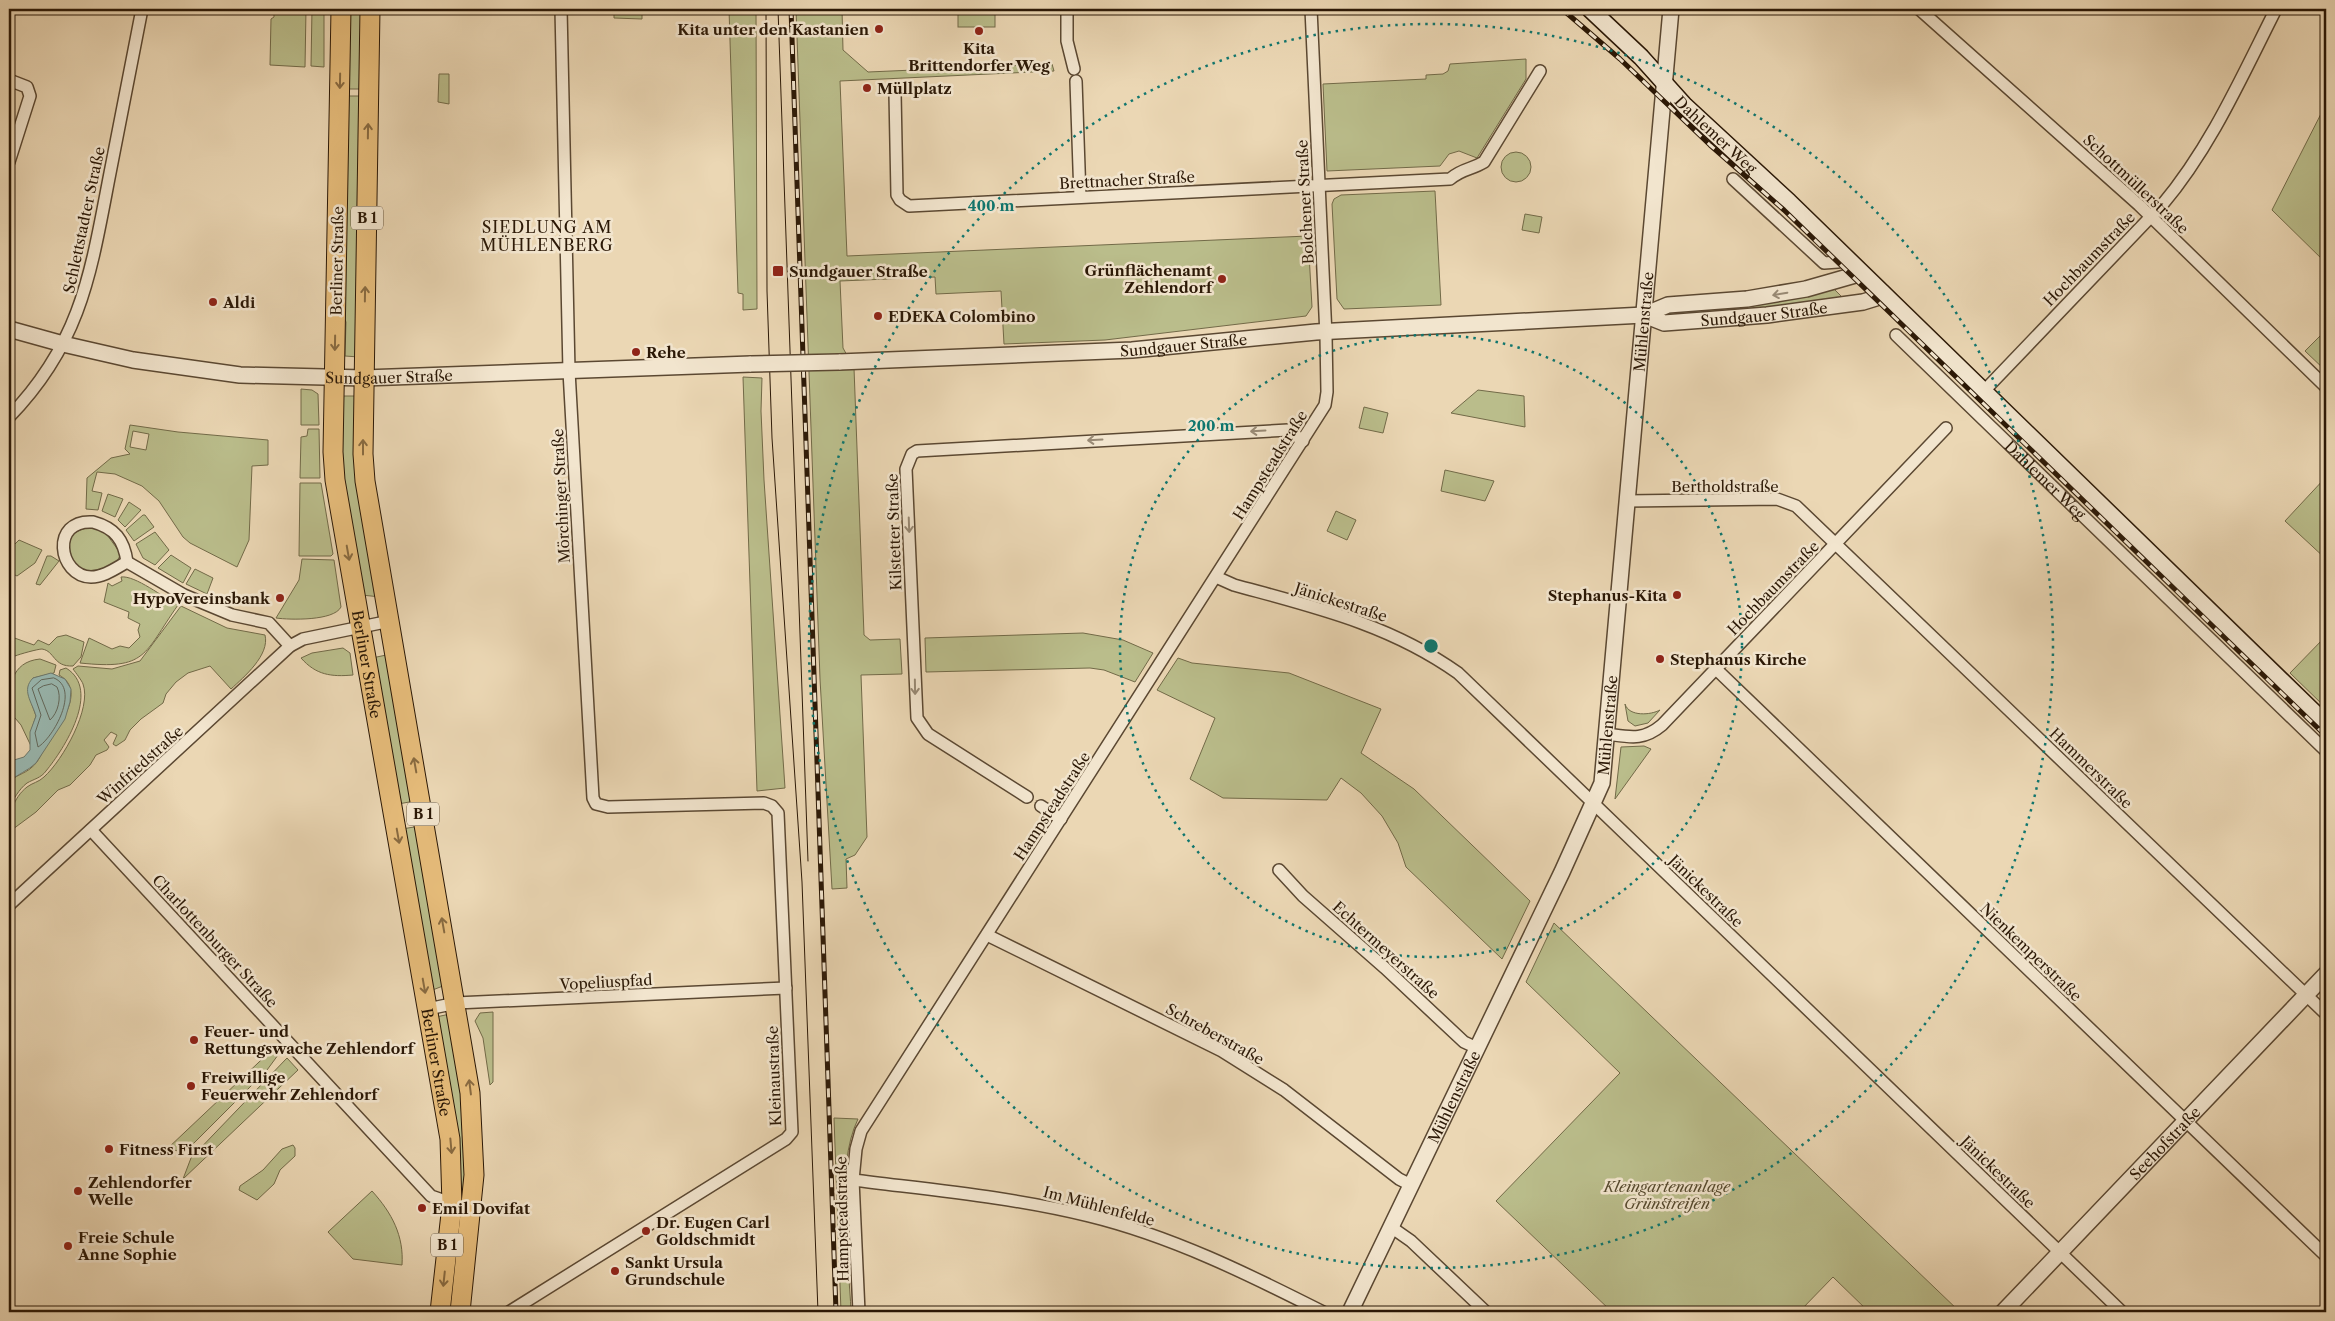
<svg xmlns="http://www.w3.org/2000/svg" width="2335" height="1321" viewBox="0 0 2335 1321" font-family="'Libre Caslon Text',serif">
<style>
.green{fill:#babd8b;stroke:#726a48;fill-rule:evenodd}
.water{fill:#99b9b2;stroke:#6d796d}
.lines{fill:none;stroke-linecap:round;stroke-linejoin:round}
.shore{stroke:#62685c;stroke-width:1}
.minor-casing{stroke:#5b4832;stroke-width:14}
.tertiary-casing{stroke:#5b4832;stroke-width:18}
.secondary-casing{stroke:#2b1806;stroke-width:19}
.primary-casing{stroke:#2b1806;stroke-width:21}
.minor{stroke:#f2e5ce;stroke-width:11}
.tertiary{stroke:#f2e5ce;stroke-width:15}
.secondary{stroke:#f2e5ce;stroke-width:16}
.primary{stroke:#e6bc7a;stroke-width:19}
.tram{stroke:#2b1806;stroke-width:1}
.rail-casing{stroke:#2b1806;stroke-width:5}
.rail{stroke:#f2e5ce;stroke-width:3;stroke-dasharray:9;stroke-linecap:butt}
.tertiary-bridge-casing{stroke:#5b4832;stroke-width:18;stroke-linecap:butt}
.tertiary-bridge{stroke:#f2e5ce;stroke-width:15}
.oneway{stroke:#886a40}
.oneway2{stroke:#988974}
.ring{fill:none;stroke:#0f766e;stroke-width:2.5;stroke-dasharray:2.5 5}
.poi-dot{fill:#8f2418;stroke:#f2e5ce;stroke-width:2}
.labels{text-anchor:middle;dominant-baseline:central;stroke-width:5;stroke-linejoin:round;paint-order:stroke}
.shield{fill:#f2e5ce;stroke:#675642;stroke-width:1}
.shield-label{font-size:14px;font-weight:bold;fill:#2b1806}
.poi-label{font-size:15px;font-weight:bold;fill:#2b1806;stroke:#f2e5ce;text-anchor:start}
.street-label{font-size:15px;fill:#2b1806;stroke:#f2e5ce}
.park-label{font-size:15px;font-style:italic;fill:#564a2e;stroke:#f2e5ce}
.neighbourhood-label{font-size:16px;letter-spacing:1px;fill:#2b1806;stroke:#f2e5ce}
.centre{fill:#0f766e;stroke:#f2e5ce;stroke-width:2.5}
.ring-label{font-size:15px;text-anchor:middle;font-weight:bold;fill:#0f766e;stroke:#f2e5ce;stroke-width:5;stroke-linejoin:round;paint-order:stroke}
</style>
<rect width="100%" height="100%" fill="#ebd7b4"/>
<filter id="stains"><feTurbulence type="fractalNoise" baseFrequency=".004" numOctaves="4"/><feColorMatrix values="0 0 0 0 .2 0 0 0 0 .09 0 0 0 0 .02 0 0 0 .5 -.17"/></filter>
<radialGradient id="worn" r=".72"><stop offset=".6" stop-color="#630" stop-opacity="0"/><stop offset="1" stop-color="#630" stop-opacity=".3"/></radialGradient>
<g class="green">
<path d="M274 9H306L305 67 270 65 271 19 274 17Z"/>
<path d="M312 9H324V67L311 66Z"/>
<path d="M347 9H366L364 89H345Z"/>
<path d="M614 9H642V19L614 18Z"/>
<path d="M729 9H756L757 309 743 310V294L738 293Z"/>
<path d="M796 9H842L843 50 868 72 1052 64 1054 71 840 81 847 256 1308 236 1312 307 1306 316 1105 340 1004 344 1001 291 936 294 935 277 840 281 843 348 854 368 864 635 870 640 900 639 902 674 861 675 867 837 855 855 846 859 847 888 832 889 820 679Z"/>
<rect x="958" y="9" width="37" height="18"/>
<path d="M1526 59V79L1477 158 1459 151 1449 154 1440 166 1327 171 1323 84 1426 79V75L1443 74 1448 71 1450 64Z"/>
<path d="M439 74H449V104L438 102Z"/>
<path d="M345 96H364L359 357 345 356 346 322 341 311Z"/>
<path d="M2326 104V263L2272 210Z"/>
<circle cx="1516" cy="167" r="15"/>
<path d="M1435 191 1441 305 1344 309 1337 299 1332 204 1334 199 1341 195Z"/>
<path d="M1525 214 1542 217 1539 233 1522 230Z"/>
<path d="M1834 289 1843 298 1763 309 1665 316V312L1764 304Z"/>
<path d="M2326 330V371L2305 351Z"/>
<path d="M743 377 762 378 761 411 764 480 785 788 757 791Z"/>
<path d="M301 389 312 390 318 394 319 425H301Z"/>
<path d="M1478 390 1524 396 1525 427 1451 413Z"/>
<path d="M341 396H358L381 597 361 595 342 485Z"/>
<path d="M1364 407 1388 413 1383 433 1359 428Z"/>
<path d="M130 425 178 432 268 440V465L252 466 249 540 237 567 190 543 183 537 159 501 142 486 115 474 97 472 92 491 102 493 98 510 86 509 87 478 111 458 130 454 125 449ZM133 431 149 434 146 450 130 447Z"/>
<path d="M308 429H319L320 478H300L301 437 307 436Z"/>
<path d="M1445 470 1494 481 1485 501 1441 491Z"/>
<path d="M2326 477V559L2285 521Z"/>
<path d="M300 483H321L333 554 331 556H299Z"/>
<path d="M108 494 123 499 115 517 102 511Z"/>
<path d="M129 502 141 510 125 527 118 520Z"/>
<path d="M1336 511 1356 520 1347 540 1327 531Z"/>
<path d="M143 515H145L154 527 134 541 126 530Z"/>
<path d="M93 527 105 532 121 554 117 561 102 570 96 572 79 570 68 554 70 534 86 528Z"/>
<path d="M155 532 169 550 155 565 143 558 136 544Z"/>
<path d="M19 540 42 550 35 563 17 576 9 572V550Z"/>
<path d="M171 555 191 568 183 583 158 568Z"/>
<path d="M47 556H51L59 561 40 585 36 584Z"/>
<path d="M302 559 334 560 341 607C334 621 290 620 276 618L299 580Z"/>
<path d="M195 569 213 578 207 594 186 584Z"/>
<path d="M121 577C135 575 164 598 178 605 143 655 147 670 80 663L89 638 112 649 120 646 129 648 140 637 138 630 140 624 128 618 129 612 104 602 108 583 112 586 122 581Z"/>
<path d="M181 606 227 628 265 635C270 655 244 677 231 689L210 666 188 673 176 682 166 694 163 703 141 719 130 730 125 740 116 746 113 744 117 735 111 732 104 740 109 747 107 750 96 755 90 765 70 785 58 790 36 812 9 832C9 815 13 798 27 787 32 783 39 782 44 777 63 760 92 708 83 684 82 681 76 673 73 669L78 666 112 669 140 661Z"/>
<path d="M1083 633 1123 640 1153 653 1135 682 1104 670 1090 668 926 672 925 638Z"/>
<path d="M66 635 84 642 81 657 73 666C53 667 55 651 42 649 38 649 20 654 15 656L11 655 9 636 34 645 38 640 49 645 57 637Z"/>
<path d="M2326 636V708L2290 673Z"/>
<path d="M343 648 350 653 353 675C331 677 316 675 301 658L312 653Z"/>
<path d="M391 654 415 801 398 804 372 658Z"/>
<path d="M1178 658 1192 663 1289 673 1381 709 1361 753 1414 789 1530 901 1502 959 1406 867 1398 843 1382 816 1361 793 1341 778 1327 800 1223 798 1190 779 1215 718 1157 690Z"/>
<path d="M40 659 56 665 54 673 33 678 30 699 36 716 32 728 31 746 21 725 9 711C9 688 10 662 40 659Z"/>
<path d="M66 668C102 690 64 749 46 771 41 778 34 779 27 783 19 789 13 800 9 808V782C16 775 24 774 31 768 39 762 42 752 46 745 57 728 88 691 59 675L60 670Z"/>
<path d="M1625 704C1629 717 1651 715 1660 710L1648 723 1635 726 1628 721Z"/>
<path d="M1644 746 1651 749 1615 799 1621 747Z"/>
<path d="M420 826 448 984 430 991 402 829Z"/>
<path d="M1554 923 1960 1312H1869L1833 1277 1799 1312H1612L1496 1201 1620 1073 1526 982Z"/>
<path d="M493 1012V1082L490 1085 483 1038 475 1021 480 1013Z"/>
<path d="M450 1014 458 1042 466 1200H459L436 1017Z"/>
<path d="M276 1046 281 1051 267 1070 185 1152 167 1149Z"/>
<path d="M287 1058 298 1070 183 1179 191 1158Z"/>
<path d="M834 1118 858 1119C834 1168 849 1257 851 1312H841Z"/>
<path d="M293 1145 295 1148V1156L280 1170 274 1184 257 1200 239 1190 240 1186 263 1170 282 1149Z"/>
<path d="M372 1191C392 1213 404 1236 402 1265L353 1259 328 1232Z"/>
</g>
<path class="water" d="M51 673 65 679 71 689 70 702 65 719 36 763C28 771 17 774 9 782V758L14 760 24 757 30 750V732L36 716C32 702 21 690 33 678Z"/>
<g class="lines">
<g class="shore">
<path d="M54 678C81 689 53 738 38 747L35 733 41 715 32 688 41 680Z"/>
<path d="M52 684 57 687C62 697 58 713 50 720L38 689 43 686Z"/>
</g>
<g class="minor-casing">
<g id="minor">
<path d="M1067 9V41L1074 69"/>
<path d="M1919 9 2139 205 2326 387"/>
<path d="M9 80 27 87 30 96 9 162"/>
<path d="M1076 81 1080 197"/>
<path d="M895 93 897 195 900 200 909 206 1450 179C1463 168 1471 170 1484 162L1540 71"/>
<path d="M1733 179 1824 263 1838 262 1845 257"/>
<path id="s1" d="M1896 335 2326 751"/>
<path d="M1984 391 2162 205C2211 147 2242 76 2276 9"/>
<path d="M9 417C82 342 91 271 110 173 121 118 131 63 142 9"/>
<path d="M1627 501 1777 499 1796 506 2326 1014"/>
<path d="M93 522C115 528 124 540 127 562 116 568 104 577 91 577 58 576 50 519 93 522Z"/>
<path d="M127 562 184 595 232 615 269 623 290 646"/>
<path d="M1216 577 1234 585C1314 607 1389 624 1458 673L2122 1312"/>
<path d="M1716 669 2326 1256"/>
<path d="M1607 734C1630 737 1643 741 1662 725L1946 428"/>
<path d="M1027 797 928 734 917 718 906 469 912 454 917 451 1288 430 1303 441"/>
<path d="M1041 806 1061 819"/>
<path d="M91 830 431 1196 457 1205"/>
<path d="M1279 870 1303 896 1385 968 1464 1042 1477 1048"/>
<path d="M9 905 290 646 303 639 390 621"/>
<path d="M987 935 1222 1051 1284 1090 1399 1179 1411 1185"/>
<path d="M428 1009 456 1003 786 988"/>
<path d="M853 1180C932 1190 1012 1197 1089 1216 1171 1236 1248 1274 1323 1312"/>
<path d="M1391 1227 1411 1241 1486 1312"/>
<path d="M509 1312 786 1139 792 1132 778 813 772 806 764 803 608 807 596 804 593 798 569 371 561 9"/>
<path d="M859 1312 853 1180 856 1149 861 1131 1325 405 1327 392 1326 336 1311 9"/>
</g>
</g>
<g class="tertiary-casing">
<g id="tertiary">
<path id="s2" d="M1644 315 1664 323 1704 320 1767 315 1863 302 1876 298 1883 293"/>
<path id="s3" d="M9 329 63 344 133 360 240 375 364 378 751 364"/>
<path id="s4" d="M839 362 1132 350 1316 332 1644 315 1668 305 1747 299 1806 289 1862 273"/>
<path id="s5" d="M1350 1312 1562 872 1602 783 1671 9"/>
<path id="s6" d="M2003 1312 2326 974"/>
</g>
</g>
<g class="secondary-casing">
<g id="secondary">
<path id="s7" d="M1590 9 1641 57 1685 106 1789 202 2326 724"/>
</g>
</g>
<g class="primary-casing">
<g id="primary">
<path id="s8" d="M341 9 333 452 335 480 450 1139 452 1205 440 1312"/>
<path d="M370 9 363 454 365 481 470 1093 474 1175 460 1312"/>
</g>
</g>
<use href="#minor" class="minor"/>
<use href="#tertiary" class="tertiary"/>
<use href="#secondary" class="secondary"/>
<use href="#primary" class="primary"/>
<g class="tram">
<path d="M766 9 767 291 772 438 802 882 818 1312"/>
<path d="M778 9 808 861"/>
</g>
<g class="rail-casing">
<g id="rail">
<path d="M791 9 836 1312"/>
<path d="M1562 9 1620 59 1710 145 1784 210 2326 736"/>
</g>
</g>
<use href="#rail" class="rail"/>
<g class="tertiary-bridge-casing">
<path id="tertiary-bridge" d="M751 364 839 362"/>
</g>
<use href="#tertiary-bridge" class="tertiary-bridge"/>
</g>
<defs><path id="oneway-shaft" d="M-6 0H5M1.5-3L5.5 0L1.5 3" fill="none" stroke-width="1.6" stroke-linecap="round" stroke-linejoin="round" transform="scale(1.25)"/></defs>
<g class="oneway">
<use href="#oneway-shaft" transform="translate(340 81) rotate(91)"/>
<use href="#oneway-shaft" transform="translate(368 131) rotate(-89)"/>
<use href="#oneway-shaft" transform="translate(365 294) rotate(-89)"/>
<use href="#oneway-shaft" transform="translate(335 343) rotate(91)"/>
<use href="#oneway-shaft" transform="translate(363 447) rotate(-90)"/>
<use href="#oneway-shaft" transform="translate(348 553) rotate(80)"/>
<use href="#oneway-shaft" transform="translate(415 765) rotate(-100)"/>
<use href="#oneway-shaft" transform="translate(398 836) rotate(80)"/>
<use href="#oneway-shaft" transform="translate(443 925) rotate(-100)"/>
<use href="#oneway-shaft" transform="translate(424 986) rotate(80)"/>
<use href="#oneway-shaft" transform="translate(470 1087) rotate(-97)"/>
<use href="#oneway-shaft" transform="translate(451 1146) rotate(85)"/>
<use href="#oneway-shaft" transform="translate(444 1279) rotate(96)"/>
</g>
<g class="oneway2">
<use href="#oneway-shaft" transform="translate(1780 294) rotate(170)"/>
<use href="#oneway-shaft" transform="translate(1258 431) rotate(177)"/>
<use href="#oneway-shaft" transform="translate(1095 440) rotate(177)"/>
<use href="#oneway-shaft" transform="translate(909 525) rotate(88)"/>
<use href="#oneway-shaft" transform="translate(915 687) rotate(89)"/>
</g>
<g class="ring">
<circle cx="1431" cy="646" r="311"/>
<circle cx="1431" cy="646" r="622"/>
</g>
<g class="poi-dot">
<circle cx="879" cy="29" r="5"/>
<circle cx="979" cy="31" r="5"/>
<circle cx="867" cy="88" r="5"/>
<rect x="772" y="265" width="12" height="12" rx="2.5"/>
<circle cx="1222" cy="279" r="5"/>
<circle cx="213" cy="302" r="5"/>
<circle cx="878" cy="316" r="5"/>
<circle cx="636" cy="352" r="5"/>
<circle cx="1677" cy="595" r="5"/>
<circle cx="280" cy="598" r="5"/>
<circle cx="1660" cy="659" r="5"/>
<circle cx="194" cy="1040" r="5"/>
<circle cx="191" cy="1086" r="5"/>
<circle cx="109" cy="1149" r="5"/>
<circle cx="78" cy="1191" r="5"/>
<circle cx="422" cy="1208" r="5"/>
<circle cx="646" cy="1231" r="5"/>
<circle cx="68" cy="1246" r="5"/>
<circle cx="615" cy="1271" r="5"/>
</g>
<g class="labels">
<g class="shield">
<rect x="351" y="206.5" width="32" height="23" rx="4"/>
<rect x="407" y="802.5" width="32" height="23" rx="4"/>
<rect x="431" y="1233.5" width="32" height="23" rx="4"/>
</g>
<g class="shield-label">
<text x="367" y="218">B 1</text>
<text x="423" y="814">B 1</text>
<text x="447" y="1245">B 1</text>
</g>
<g class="poi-label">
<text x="869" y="29" text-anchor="end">Kita unter den Kastanien</text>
<text x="979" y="48" text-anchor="middle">Kita<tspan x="979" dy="17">Brittendorfer Weg</tspan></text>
<text x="877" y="88">Müllplatz</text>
<text x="1212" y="270" text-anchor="end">Grünflächenamt<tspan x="1212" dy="17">Zehlendorf</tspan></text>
<text x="789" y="271">Sundgauer Straße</text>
<text x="223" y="302">Aldi</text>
<text x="888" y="316">EDEKA Colombino</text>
<text x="646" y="352">Rehe</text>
<text x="1667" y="595" text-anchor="end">Stephanus-Kita</text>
<text x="270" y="598" text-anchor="end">HypoVereinsbank</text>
<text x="1670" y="659">Stephanus Kirche</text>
<text x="204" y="1031">Feuer- und<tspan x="204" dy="17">Rettungswache Zehlendorf</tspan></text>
<text x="201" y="1077">Freiwillige<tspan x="201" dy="17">Feuerwehr Zehlendorf</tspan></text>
<text x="119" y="1149">Fitness First</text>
<text x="88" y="1182">Zehlendorfer<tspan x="88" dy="17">Welle</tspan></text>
<text x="432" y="1208">Emil Dovifat</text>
<text x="656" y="1222">Dr. Eugen Carl<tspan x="656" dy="17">Goldschmidt</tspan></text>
<text x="78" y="1237">Freie Schule<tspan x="78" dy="17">Anne Sophie</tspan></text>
<text x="625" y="1262">Sankt Ursula<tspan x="625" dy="17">Grundschule</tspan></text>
</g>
<g class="street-label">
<text stroke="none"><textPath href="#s7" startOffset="178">Dahlemer Weg</textPath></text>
<text transform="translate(1127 180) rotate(-3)">Brettnacher Straße</text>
<text transform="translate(2136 184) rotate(43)">Schottmüllerstraße</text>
<text transform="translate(1305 202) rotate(-93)">Bolchener Straße</text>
<text transform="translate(84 220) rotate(-78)">Schlettstadter Straße</text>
<text transform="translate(2089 259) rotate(-46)">Hochbaumstraße</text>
<text transform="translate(337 261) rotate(-89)">Berliner Straße</text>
<text stroke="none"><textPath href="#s2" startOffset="122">Sundgauer Straße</textPath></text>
<text stroke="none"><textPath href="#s5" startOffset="1049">Mühlenstraße</textPath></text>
<text stroke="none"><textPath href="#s4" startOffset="345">Sundgauer Straße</textPath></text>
<text stroke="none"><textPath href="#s3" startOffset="385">Sundgauer Straße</textPath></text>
<text transform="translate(1270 465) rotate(-58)">Hampsteadstraße</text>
<text stroke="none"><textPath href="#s1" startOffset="208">Dahlemer Weg</textPath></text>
<text x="1725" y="486">Bertholdstraße</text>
<text transform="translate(561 496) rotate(-93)">Mörchinger Straße</text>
<text transform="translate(894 532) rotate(-92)">Kilstetter Straße</text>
<text transform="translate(1773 588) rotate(-46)">Hochbaumstraße</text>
<text transform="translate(1341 602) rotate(18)">Jänickestraße</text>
<text stroke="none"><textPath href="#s8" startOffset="658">Berliner Straße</textPath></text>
<text stroke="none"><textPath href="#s5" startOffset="644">Mühlenstraße</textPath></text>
<text transform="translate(140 765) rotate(-42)">Winfriedstraße</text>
<text transform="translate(2091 768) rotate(44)">Hammerstraße</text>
<text transform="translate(1052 806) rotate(-57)">Hampsteadstraße</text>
<text transform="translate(1706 891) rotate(44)">Jänickestraße</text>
<text transform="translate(215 941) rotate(47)">Charlottenburger Straße</text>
<text transform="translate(1386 950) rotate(42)">Echtermeyerstraße</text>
<text transform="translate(2031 952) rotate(44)">Nienkemperstraße</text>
<text transform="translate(606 982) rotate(-3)">Vopeliuspfad</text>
<text transform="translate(1215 1034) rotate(29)">Schreberstraße</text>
<text stroke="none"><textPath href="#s8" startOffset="1062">Berliner Straße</textPath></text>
<text transform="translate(774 1076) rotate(-92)">Kleinaustraße</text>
<text stroke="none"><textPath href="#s5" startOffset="239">Mühlenstraße</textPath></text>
<text stroke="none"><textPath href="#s6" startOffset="234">Seehofstraße</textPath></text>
<text transform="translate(1998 1172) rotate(44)">Jänickestraße</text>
<text transform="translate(1099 1206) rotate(15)">Im Mühlenfelde</text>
<text transform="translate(842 1219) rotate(-91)">Hampsteadstraße</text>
</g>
<g class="park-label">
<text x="1667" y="1186">Kleingartenanlage<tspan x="1667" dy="17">Grünstreifen</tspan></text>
</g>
<g class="neighbourhood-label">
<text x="547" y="227">SIEDLUNG AM<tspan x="547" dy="18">MÜHLENBERG</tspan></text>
</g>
</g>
<circle cx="1431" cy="646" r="8" class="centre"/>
<g class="ring-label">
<text x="991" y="211">400 m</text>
<text x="1211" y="431">200 m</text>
</g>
<rect width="2335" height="1321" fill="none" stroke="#ebd7b4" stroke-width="30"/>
<rect x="10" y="10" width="2315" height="1301" fill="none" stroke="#2b1806" stroke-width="2.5"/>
<rect x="15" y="15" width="2305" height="1291" fill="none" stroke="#2b1806"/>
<rect width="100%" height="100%" filter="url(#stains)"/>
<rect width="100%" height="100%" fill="url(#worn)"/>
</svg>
